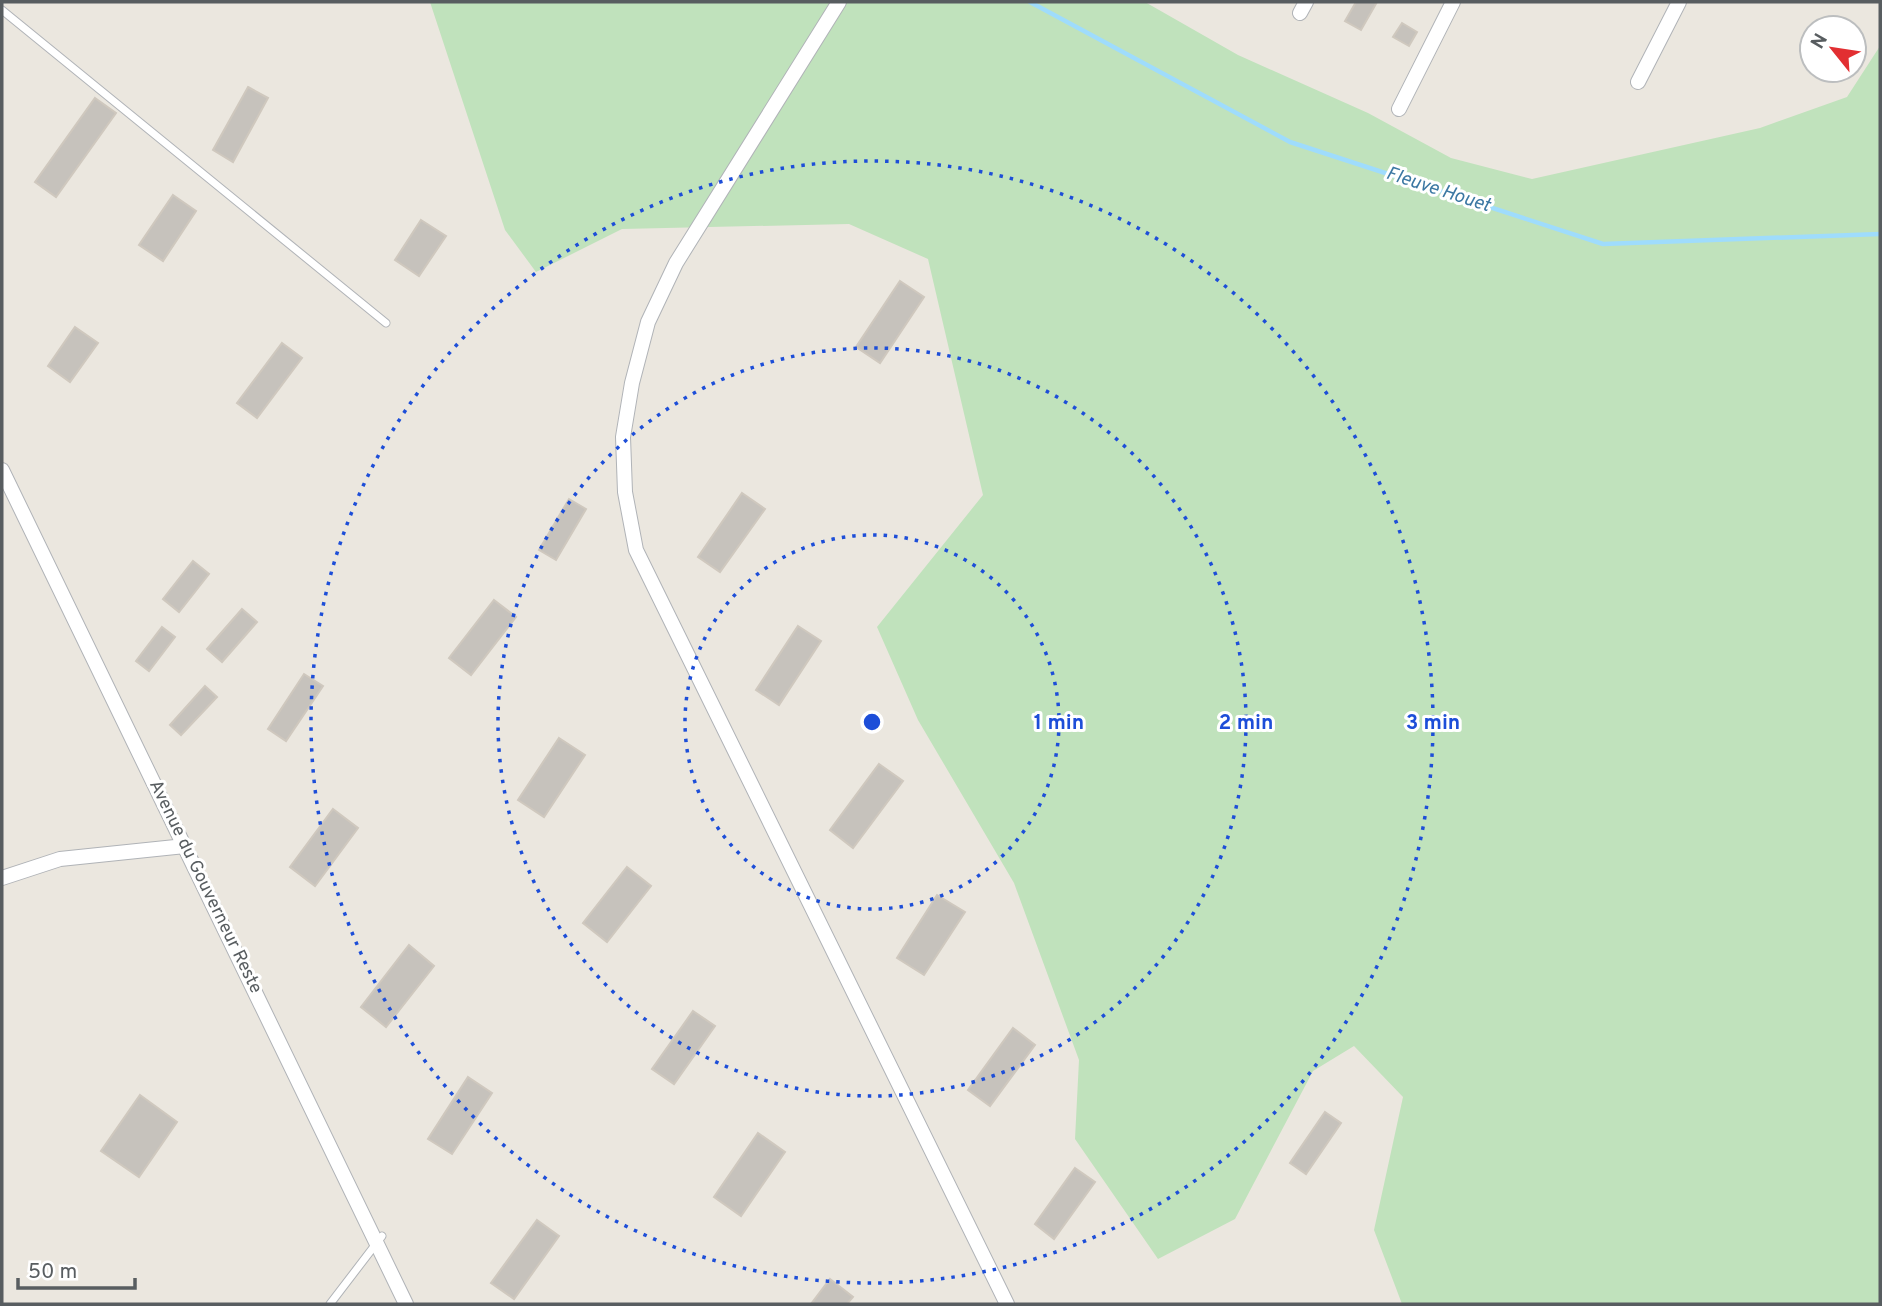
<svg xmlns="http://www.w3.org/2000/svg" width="1882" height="1306" viewBox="0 0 1882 1306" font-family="Overpass,sans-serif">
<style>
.green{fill:#c0e2bc}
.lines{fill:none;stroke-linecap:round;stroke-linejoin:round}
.stream{stroke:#9fdcfc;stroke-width:4.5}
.building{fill:#c6c2bc;stroke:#cfc8be;stroke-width:2}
.lane-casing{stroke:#b0b3b7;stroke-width:9}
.street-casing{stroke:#b0b3b7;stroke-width:16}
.lane{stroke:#fff;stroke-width:7}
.street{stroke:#fff;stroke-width:14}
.ring{fill:none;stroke:#1d4ed8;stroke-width:3.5;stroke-dasharray:3.5 7}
.labels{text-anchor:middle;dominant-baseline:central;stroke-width:6;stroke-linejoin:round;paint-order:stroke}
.street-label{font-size:18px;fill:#585d60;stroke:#fff}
.water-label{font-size:19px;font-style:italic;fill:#3c78a3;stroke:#fff}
.centre{fill:#1d4ed8;stroke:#fff;stroke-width:3.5}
.ring-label{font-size:21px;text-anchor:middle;font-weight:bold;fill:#1d4ed8;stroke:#fff;stroke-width:6;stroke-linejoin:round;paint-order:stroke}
</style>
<rect width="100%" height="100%" fill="#ebe7df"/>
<path class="green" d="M430 2H1145L1238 55 1368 113 1451 158 1532 179 1760 128 1847 97 1880 46V1304H1402L1374 1230 1403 1097 1354 1046 1313 1071 1235 1219 1158 1259 1075 1139 1079 1060 1014 883 918 720 877 627 983 495 928 259 849 224 622 229 536 272 505 230Z"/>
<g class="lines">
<path class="stream" d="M1030 2 1290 142 1603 244 1880 234"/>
</g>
<g class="building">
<path d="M1356 2H1377L1361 30 1345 21Z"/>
<path d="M1402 23 1417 32 1409 46 1393 37Z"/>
<path d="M248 87 268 98 233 162 213 150Z"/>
<path d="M95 98 116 113 56 197 35 182Z"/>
<path d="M173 195 196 211 163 261 139 245Z"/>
<path d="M421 220 446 236 419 276 395 260Z"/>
<path d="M900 281 924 297 880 363 856 347Z"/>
<path d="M75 327 98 343 70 382 48 366Z"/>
<path d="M282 343 302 358 257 418 237 403Z"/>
<path d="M742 493 765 509 720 572 698 557Z"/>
<path d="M569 499 586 509 556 560 539 550Z"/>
<path d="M193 561 209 574 179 612 163 599Z"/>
<path d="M494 600 516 617 471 675 449 658Z"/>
<path d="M242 609 257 622 222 662 207 649Z"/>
<path d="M798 626 821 641 779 705 756 690Z"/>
<path d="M162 627 175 637 149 671 136 661Z"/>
<path d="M304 674 323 686 286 741 268 729Z"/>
<path d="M205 686 217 697 181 735 170 725Z"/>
<path d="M559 738 585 755 544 817 518 800Z"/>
<path d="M879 764 903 781 853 848 830 830Z"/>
<path d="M333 809 358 828 315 886 290 867Z"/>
<path d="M627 867 651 886 607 942 583 923Z"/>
<path d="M937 895 965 912 924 975 897 958Z"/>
<path d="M409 945 434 966 386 1027 361 1007Z"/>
<path d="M693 1011 715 1026 674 1084 652 1069Z"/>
<path d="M1013 1028 1035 1045 990 1106 968 1090Z"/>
<path d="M468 1077 492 1093 452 1154 428 1139Z"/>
<path d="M140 1095 177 1122 139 1177 101 1151Z"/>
<path d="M1325 1112 1341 1123 1306 1174 1290 1163Z"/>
<path d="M758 1133 785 1152 741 1216 714 1197Z"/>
<path d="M1075 1168 1095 1182 1054 1239 1035 1224Z"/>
<path d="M537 1220 559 1236 514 1299 491 1283Z"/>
<path d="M830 1279 853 1297 847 1304H811Z"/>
</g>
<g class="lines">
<g class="lane-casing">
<g id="lane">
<path d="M2 10 386 323"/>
<path d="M330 1304 382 1236"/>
</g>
</g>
<g class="street-casing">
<g id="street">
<path d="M839 2 676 263 648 322 632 383 623 437 625 492 636 550 1007 1304"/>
<path d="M1300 13 1306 2"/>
<path d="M1638 82 1679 2"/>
<path d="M1399 109 1453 2"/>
<path d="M2 470 406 1304"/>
<path d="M2 878 60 859 185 846"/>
</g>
</g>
<use href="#lane" class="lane"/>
<use href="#street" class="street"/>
</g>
<g class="ring">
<circle cx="872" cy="722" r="187"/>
<circle cx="872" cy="722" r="374"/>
<circle cx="872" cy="722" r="561"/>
</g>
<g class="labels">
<g class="street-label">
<text transform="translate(205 887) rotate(64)">Avenue du Gouverneur Reste</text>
</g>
<g class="water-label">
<text transform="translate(1438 190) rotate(18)">Fleuve Houet</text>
</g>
</g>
<circle cx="872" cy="722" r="10" class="centre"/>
<g class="ring-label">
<text x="1059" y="729">1 min</text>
<text x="1246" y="729">2 min</text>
<text x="1433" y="729">3 min</text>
</g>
<rect width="1882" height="1306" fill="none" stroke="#585d60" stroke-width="7"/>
<g transform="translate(1833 49) rotate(300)"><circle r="33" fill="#ffffff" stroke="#bcbebf" stroke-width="2"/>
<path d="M0-5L12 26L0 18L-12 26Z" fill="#e22f32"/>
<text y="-10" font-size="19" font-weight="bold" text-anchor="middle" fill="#585d60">N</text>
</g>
<path d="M18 1278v10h117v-10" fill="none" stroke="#585d60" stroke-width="3.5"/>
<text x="28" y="1278" font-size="21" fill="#585d60" stroke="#ffffff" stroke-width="5" paint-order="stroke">50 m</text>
</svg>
